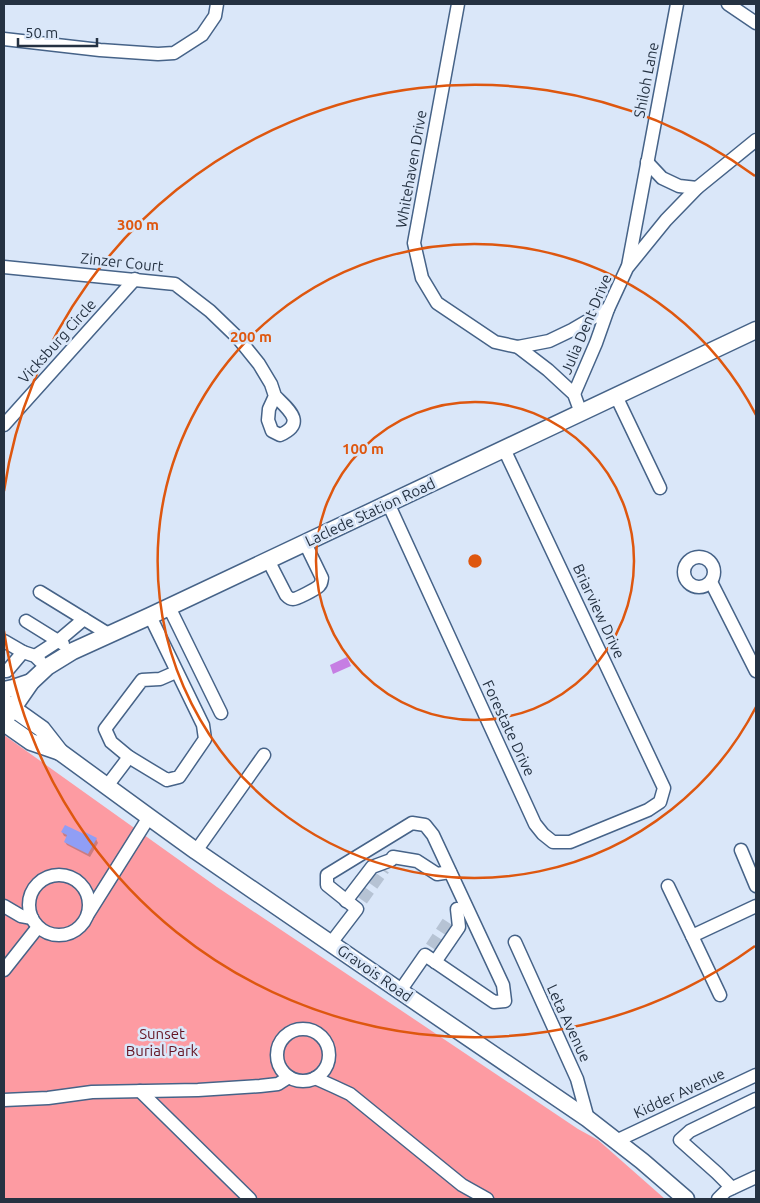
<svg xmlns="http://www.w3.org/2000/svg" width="760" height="1203" viewBox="0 0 760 1203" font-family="Ubuntu,sans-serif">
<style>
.green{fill:#fd9ba2}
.water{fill:#c67ee3}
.shadow{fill:#0003}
.building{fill:#909ef5}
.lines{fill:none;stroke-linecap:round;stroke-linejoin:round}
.minor-tunnel{stroke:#b6c3d4;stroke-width:12;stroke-dasharray:12 6;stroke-linecap:butt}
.minor-casing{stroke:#466388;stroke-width:15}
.major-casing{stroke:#466388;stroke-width:19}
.minor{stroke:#fff;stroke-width:12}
.major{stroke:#fff;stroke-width:16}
.ring{fill:none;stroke:#de570f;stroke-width:2.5}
.labels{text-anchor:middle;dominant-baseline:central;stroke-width:5;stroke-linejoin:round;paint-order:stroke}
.street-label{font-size:15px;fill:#253242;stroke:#dae7f9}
.park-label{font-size:15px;fill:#641322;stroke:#dae7f9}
.centre{fill:#de570f;stroke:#dae7f9;stroke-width:2.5}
.ring-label{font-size:15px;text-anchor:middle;font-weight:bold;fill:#de570f;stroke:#dae7f9;stroke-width:5;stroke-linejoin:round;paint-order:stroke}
</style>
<rect width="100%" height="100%" fill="#dae7f9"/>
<path class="green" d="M4 735 217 887 578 1129 598 1140 665 1199H4Z"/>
<path class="water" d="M347 657 351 666 333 674 330 665Z"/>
<path class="shadow" d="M62 832 96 839 98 843 90 857 67 845 65 842 67 837 64 836Z"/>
<path class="building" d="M65 825 84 834 85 832 97 838 88 854 64 842 67 835 61 832Z"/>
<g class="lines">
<g class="minor-tunnel">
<path d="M362 900 384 869"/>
<path d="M431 947 449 920"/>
</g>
<g class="minor-casing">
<g id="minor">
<path d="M458 4 414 243 422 278 437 303 495 342 518 347 548 370 574 394 581 413"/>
<path d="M728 4 756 23"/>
<path d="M4 39 100 50 158 54 174 53 202 35 215 16 217 4"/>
<path d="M647 162 662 178 679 186 697 188"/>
<path d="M628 266 677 4"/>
<path d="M4 267 175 284 210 311 238 338 259 364 271 384 275 396 269 409 268 420 272 431 280 435C307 423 288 409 275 396"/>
<path d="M518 347 549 341 572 330 608 309"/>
<path d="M574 394 596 343 608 309 627 268 666 220 697 188 756 140"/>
<path d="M616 396 660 488"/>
<path d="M4 425 135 279"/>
<path d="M388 503 535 824 543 834 553 842H570L648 810 660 802 664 788 504 449"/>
<circle cx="699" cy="572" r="15"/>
<path d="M268 560 286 595C288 597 289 599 293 599 297 599 316 589 319 586 322 583 321 582 322 578L305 543"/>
<path d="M711 582 756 671"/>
<path d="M40 592 110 635"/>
<path d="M169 607 221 713"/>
<path d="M150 616 203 725 205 739 179 777 167 780 129 757 111 742 105 729 142 680 160 679 176 672"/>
<path d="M26 621 63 644"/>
<path d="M4 641 23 652 35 656 40 661"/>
<path d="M35 656 58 641 84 619"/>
<path d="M4 671H7L23 652"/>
<path d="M107 786 129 757"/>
<path d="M741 850 756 886"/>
<path d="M196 851 264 755"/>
<path d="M393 857 417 861 437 874 450 872"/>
<circle cx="59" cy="905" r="30"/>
<path d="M668 886 692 936 756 906"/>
<path d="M346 901 372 867 391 860"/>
<path d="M4 906 21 916 32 918"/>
<path d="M88 914 149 817"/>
<path d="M692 936 720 995"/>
<path d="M515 942 577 1079 588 1119"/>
<path d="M331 943 357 909 327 885V875L412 823 425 825 433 835 503 985 505 1001 494 1002 425 955 400 991"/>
<path d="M435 962 459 927 457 909"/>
<path d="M4 970 38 927"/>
<circle cx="303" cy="1055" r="26"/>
<path d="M315 1078 335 1087 350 1094 462 1185 487 1199"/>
<path d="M140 1091 250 1199"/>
<path d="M4 1100 48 1098 92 1092 198 1090 260 1086 278 1084 289 1077"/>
<path d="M616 1141 756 1075"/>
<path d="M732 1188 717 1173 680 1140 690 1131 756 1099"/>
<path d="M718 1199 726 1191 756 1177"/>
</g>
</g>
<g class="major-casing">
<g id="major">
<path d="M4 690 13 688 31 682"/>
<path d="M4 702 42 729 60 752 149 817 196 851 400 991 588 1119 642 1161 686 1199"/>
<path d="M4 721 31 682 47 667 73 651 150 616 756 330"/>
<path d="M4 723 31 742 60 752"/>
</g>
</g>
<use href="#minor" class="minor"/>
<use href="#major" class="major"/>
</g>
<g class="ring">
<circle cx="475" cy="561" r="159"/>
<path d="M756 707A317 317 0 1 1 756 415"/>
<path d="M755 946A476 476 0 0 1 4 631M4 491A476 476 0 0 1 755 176"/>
</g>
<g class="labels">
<g class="street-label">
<text transform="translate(646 80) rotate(-79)">Shiloh Lane</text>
<text transform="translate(411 169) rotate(-80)">Whitehaven Drive</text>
<text transform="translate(122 262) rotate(6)">Zinzer Court</text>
<text transform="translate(586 324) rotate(-67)">Julia Dent Drive</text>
<text transform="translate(57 341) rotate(-48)">Vicksburg Circle</text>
<text transform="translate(370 512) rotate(-25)">Laclede Station Road</text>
<text transform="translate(599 611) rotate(65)">Briarview Drive</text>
<text transform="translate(509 728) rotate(65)">Forestate Drive</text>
<text transform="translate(375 973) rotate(35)">Gravois Road</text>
<text transform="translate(569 1023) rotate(65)">Leta Avenue</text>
<text transform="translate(679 1093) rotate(-25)">Kidder Avenue</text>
</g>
<g class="park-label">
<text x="162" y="1033">Sunset<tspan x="162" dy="17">Burial Park</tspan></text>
</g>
</g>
<circle cx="475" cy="561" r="8" class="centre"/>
<g class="ring-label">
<text x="138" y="230">300 m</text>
<text x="251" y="342">200 m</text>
<text x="363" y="454">100 m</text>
</g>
<rect width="760" height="1203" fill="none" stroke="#253242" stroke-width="10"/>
<path d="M18 38v8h79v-8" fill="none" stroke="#253242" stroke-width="2.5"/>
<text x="25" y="38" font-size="15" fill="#253242" stroke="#dae7f9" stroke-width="4" paint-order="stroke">50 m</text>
</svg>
